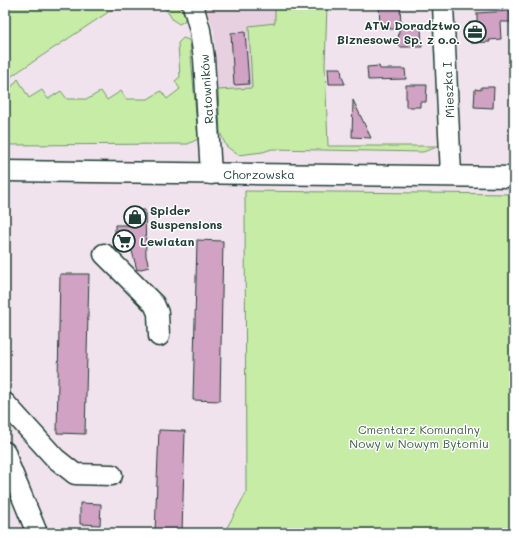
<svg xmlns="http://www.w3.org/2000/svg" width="519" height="538" viewBox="0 0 519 538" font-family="Mali,sans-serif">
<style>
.built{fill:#e7d0e0}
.green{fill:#c6eca6;stroke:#72946d}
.building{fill:#d1a2c3;stroke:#1f3d34}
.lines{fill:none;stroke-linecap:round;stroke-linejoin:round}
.minor-casing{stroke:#1f3d34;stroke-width:23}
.minor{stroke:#fff;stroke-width:20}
.labels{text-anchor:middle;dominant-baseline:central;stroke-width:3;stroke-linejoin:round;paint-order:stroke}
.poi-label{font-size:12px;font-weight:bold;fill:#1f3d34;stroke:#fff;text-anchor:start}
.street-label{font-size:12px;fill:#1f3d34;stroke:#fff}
.park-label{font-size:12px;fill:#40604b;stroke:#fff}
</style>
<rect width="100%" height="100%" fill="#f1e3ed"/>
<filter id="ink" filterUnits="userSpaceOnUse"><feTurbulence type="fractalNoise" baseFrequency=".025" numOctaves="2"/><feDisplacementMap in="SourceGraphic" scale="8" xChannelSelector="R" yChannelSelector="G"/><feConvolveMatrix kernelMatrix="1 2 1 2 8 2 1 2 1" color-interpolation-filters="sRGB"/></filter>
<g filter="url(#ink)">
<path class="built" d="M205 5H275V23L249 26 252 88 218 90 214 30Z"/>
<g class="green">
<path d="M5 5H119L13 75 5 84Z"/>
<path d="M163 5H180L185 16V20L183 22 179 24 173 20Z"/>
<path d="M275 5H327L325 66 328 146H440L423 152 272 149 263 152 238 155 226 146 220 132 218 90 252 88 249 26 275 23Z"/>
<path d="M183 38 189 40 190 44 198 139 188 144 5 145V95L18 79 29 98 42 90 48 99 61 91 67 99H88L101 91 107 100 121 91 126 99H148L161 91 167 99 180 89 175 81 180 77 178 43Z"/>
<path d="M245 191 514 194V533H224L246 493Z"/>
</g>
<g class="building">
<path d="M379 5H400L401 25 413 24V27H421L422 47H400L398 44 399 29H389V27H380Z"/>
<path d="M510 11 511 22H500L501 39 489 40 490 42 471 43 469 23 477 22V13Z"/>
<path d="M245 32 249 84 234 85 231 33Z"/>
<path d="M379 66 380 69H405L406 79 368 80 367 67Z"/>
<path d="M328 68H341L342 77 345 84H329Z"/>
<path d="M406 85H427L426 102H420V107H406Z"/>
<path d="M481 87H494L493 108 474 107 475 89 481 90Z"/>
<path d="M353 100 371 138 352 137Z"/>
<path d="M129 210H145L146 256 149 267 137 270 132 251H117L115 249V225H129Z"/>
<path d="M197 240 223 241 220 401 193 400Z"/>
<path d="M60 274H89L85 434 57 433Z"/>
<path d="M159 430 185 431 182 533H155Z"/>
<path d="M80 503 101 504 100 525 80 524Z"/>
</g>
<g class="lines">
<g class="minor-casing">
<g id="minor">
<path d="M193 5 200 30 204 58 211 174"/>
<path d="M443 5 451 175"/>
<path d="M5 171 514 177"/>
<path d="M104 254 154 304 158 313 159 336"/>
<path d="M5 403 55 458 75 474 112 475"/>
<path d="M5 452 9 465 37 533"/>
</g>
</g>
<use href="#minor" class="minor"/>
</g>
</g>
<defs>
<g id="office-ring" transform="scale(1.15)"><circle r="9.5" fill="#fff" stroke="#1f3d34" stroke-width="1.5"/><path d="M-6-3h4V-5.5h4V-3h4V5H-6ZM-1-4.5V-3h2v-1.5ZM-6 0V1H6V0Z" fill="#1f3d34"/></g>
<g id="shop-ring" transform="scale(1.15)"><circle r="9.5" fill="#fff" stroke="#1f3d34" stroke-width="1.5"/><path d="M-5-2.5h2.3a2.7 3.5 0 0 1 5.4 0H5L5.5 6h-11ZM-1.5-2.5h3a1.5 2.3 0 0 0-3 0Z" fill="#1f3d34"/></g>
<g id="supermarket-ring" transform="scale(1.15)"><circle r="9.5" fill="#fff" stroke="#1f3d34" stroke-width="1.5"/><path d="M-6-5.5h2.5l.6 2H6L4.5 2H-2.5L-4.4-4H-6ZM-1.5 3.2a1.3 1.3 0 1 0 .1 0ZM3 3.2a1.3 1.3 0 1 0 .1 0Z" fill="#1f3d34"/></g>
</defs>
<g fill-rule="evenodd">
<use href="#office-ring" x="475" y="32"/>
<use href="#shop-ring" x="135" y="217"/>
<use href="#supermarket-ring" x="124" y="241"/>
</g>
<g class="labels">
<g class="poi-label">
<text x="460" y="25" text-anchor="end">ATW Doradztwo<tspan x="460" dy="14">Biznesowe Sp. z o.o.</tspan></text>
<text x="150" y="210">Spider<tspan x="150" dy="14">Suspensions</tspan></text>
<text x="140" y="241">Lewiatan</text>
</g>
<g class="street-label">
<text transform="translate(206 89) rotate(-94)">Ratowników</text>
<text transform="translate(448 90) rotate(-93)">Mieszka I</text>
<text x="259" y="174">Chorzowska</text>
</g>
<g class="park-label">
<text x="419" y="429">Cmentarz Komunalny<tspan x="419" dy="14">Nowy w Nowym Bytomiu</tspan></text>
</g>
</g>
<rect width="519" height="538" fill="none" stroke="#fff" stroke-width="20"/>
<rect x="10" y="10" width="499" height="518" fill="none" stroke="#1f3d34" stroke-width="1.5" filter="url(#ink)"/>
</svg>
